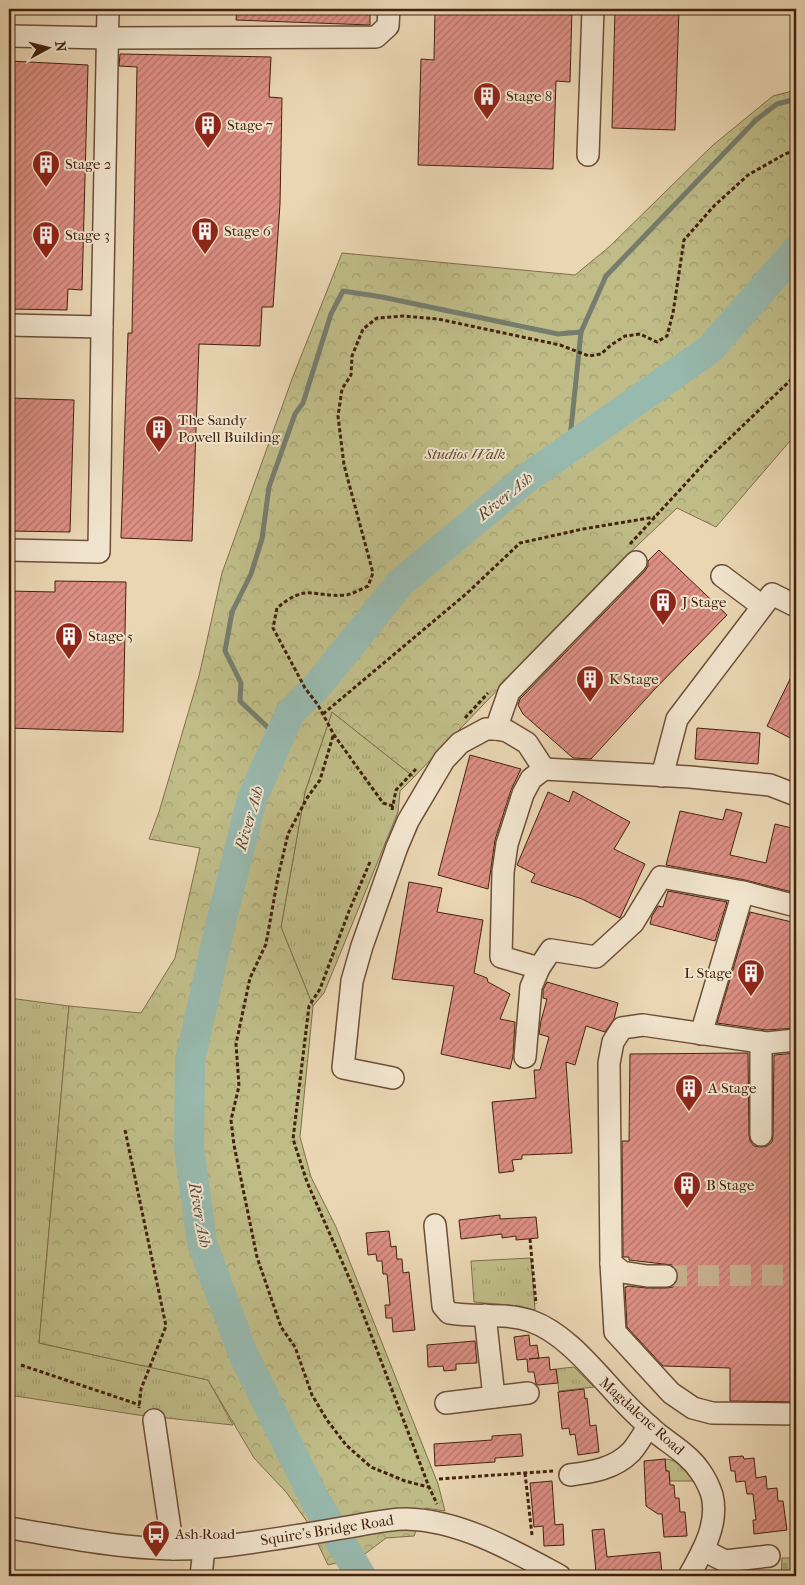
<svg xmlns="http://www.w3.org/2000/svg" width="805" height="1585" viewBox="0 0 805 1585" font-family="'IM FELL French Canon',serif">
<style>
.grass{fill:url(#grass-tufts);stroke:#816f4b}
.forest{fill:url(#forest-crowns);stroke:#816f4b}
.cemetery{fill:url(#cemetery-stones);stroke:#816f4b}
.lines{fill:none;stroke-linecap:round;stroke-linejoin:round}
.stream{stroke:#767d6e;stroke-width:5}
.river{stroke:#98b9ae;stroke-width:30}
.building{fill:url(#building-hatch);stroke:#43220e}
.minor-tunnel{stroke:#c9b292;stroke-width:21;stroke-dasharray:21 11;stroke-linecap:butt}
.minor-casing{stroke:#6d4f37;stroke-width:24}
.path{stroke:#43220e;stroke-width:3;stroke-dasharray:4 2.5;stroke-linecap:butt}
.minor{stroke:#f1e4ce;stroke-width:21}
.labels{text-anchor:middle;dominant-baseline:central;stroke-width:4;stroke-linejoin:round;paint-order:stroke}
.poi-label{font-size:15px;fill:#43220e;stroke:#f1e4ce;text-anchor:start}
.park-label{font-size:15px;font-style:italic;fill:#62482c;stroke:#f1e4ce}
.street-label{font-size:15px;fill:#43220e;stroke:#f1e4ce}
.water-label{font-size:16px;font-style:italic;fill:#584836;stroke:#f1e4ce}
</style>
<defs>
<pattern id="grass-tufts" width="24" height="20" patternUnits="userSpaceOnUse" patternTransform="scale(1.25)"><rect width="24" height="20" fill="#bfbc88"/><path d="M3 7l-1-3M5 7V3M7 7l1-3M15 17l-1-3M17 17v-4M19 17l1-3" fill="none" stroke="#a5a174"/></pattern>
<pattern id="forest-crowns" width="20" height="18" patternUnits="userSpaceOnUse" patternTransform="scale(1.25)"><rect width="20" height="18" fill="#bfbc88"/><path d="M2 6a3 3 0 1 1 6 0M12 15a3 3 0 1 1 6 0" fill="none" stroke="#a5a174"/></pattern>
<pattern id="cemetery-stones" width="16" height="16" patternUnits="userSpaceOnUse" patternTransform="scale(1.25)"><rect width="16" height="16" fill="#bfbc88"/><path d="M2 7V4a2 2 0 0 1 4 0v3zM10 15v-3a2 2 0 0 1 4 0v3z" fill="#a5a174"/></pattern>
<pattern id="building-hatch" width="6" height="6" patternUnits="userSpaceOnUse" patternTransform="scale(1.25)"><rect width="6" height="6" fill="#dd8f84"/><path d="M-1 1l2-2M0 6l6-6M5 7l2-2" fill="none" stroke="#b5746a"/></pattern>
</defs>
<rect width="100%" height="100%" fill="#ead6b3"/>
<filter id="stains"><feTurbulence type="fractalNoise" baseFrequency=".004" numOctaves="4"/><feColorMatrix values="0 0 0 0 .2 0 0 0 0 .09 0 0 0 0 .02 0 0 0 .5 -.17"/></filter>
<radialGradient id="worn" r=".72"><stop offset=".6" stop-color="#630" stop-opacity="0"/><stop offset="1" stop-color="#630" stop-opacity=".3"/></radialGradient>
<g class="grass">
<path d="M332 712 414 777 400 791 398 812 324 993 313 1006 281 927 305 792Z"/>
<path d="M9 998 69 1006 39 1343 208 1380 233 1425 138 1415 9 1395Z"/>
<path d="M531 1258 535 1310 519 1306 474 1302 471 1261Z"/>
<path d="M574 1367 594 1387 559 1391 556 1369Z"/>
<path d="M665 1459C678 1459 686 1471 693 1481H670L669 1471H666Z"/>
</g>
<path class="forest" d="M796 90V434L716 527 677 508 623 559 414 777 332 712 305 792 281 927 313 1006 300 1137 311 1177 336 1227 438 1484 445 1511 425 1508 414 1536 386 1538 361 1557 328 1565 308 1523 286 1492 254 1458 208 1380 39 1343 69 1006 141 1013 175 958 200 848 149 839 159 812 199 676 222 573 292 379 342 253 575 275 609 247 713 145 773 96Z"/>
<path class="cemetery" d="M782 1558H796V1576H781Z"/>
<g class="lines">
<g class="stream">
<path d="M569 448 581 332 606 276 756 120 777 104 796 99"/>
<path d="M279 738 240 701 241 683 225 651 232 612 251 574 262 539 269 487 295 414 303 403 331 314 343 291 382 297 558 334 581 332"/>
</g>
<path class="river" d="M361 1576 315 1500 243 1354 202 1243 189 1147 190 1060 220 926 252 799 290 713 318 685 400 583 524 480 710 349 796 251"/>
</g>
<g class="building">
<path d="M237 9H370V25L236 20Z"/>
<path d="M435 9H572L570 82 556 81 553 169 418 165 421 59 434 60Z"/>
<path d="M615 9H679L675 130 612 128Z"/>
<path d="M120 54 271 57 269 97 282 98 280 204 273 307H262L260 346 199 344 192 541 121 538 128 333H132L137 67 119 66Z"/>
<path d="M9 61 88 65 82 290 68 289 67 310 9 309Z"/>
<path d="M9 398 74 400 70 532 9 531Z"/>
<path d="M659 550 727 615 654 690 591 759 573 758 523 714 518 705 520 699 645 571 648 566V561Z"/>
<path d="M55 581 126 582 123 732 9 728V591L55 592Z"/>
<path d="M796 667V741L767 726Z"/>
<path d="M697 728 760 733 758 764 695 759Z"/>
<path d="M470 755 521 769 511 790 495 840 488 889 438 875Z"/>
<path d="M573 791 630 822 614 849 645 864 620 918 582 899 531 882 535 874 517 865 548 792 569 802Z"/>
<path d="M726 809 742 813 730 855 766 863 775 824 796 829V893L745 880 666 865 680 811 723 820Z"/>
<path d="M409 882 442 888 437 912 483 920 474 973 487 978 488 982 510 994 500 1019 515 1022 513 1056 510 1069 441 1054 454 986 392 979Z"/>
<path d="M668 891 727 902 715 941 650 924 652 916 658 906 663 907Z"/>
<path d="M750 912 796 923V1028L766 1030 717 1023Z"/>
<path d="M547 982 618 1003 614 1019 605 1032 586 1026 575 1065 566 1062 572 1153 522 1155V1159L512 1160 514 1171 499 1173 492 1102 536 1098 534 1070H540L549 1037 539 1034 541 1021 547 999 543 998V990Z"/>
<path d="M748 1053 749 1135 750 1141 754 1146 761 1147 767 1146 772 1142 773 1135 774 1055 796 1053V1402L730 1401V1368L663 1366 627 1327 625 1287H627V1286L647 1288H666L673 1287 677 1282 678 1276 677 1270 672 1265 629 1260V1257H623L622 1141H629L630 1054Z"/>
<path d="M500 1215V1219L536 1217 538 1238 516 1240V1236L502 1238V1234L461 1239 459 1220Z"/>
<path d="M389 1231 391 1247 396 1246 397 1259H402L403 1273 409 1272 415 1330 393 1332 392 1318H386L385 1305H390L387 1274H383L382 1261H377L376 1254 368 1255 366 1233Z"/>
<path d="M529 1335 530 1346 537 1345 539 1358 529 1359 549 1357 550 1370 556 1369 558 1383 538 1385 536 1384 534 1372H528L527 1359 517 1360 514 1337Z"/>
<path d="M475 1341 477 1363 456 1364V1370L444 1371 443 1366 428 1367 427 1345Z"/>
<path d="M584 1389 585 1399 587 1398 590 1426 596 1425 599 1452 578 1455 575 1434 570 1435 569 1428 562 1429 558 1392Z"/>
<path d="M521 1434 523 1456 495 1458V1462L435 1466 434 1444 492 1440V1436Z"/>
<path d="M743 1456 744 1459 754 1458 756 1478 766 1476 767 1489 777 1488 778 1501H783L787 1530 754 1534 753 1520H756L753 1494H747L745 1481 736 1482 735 1471H731L729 1457Z"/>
<path d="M665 1459 666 1471H669L670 1485H674L675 1498H679L680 1512H685L687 1536 664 1537 662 1514H658L646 1506 644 1461Z"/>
<path d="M552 1481 555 1525 563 1524 564 1545 544 1546 543 1526 534 1527 530 1483Z"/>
<path d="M604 1529 607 1557 660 1552 662 1574 640 1576H611L610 1571 596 1572 592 1530Z"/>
</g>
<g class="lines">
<path class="minor-tunnel" d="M666 1276 796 1275"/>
<g class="minor-casing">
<g id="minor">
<path d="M9 36 108 38 376 37 388 26 389 9"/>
<path d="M588 155 593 9"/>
<path d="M9 325 102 327 108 9"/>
<path d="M9 550 99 552 102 327"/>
<path d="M722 576 762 606"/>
<path d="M496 729 509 692 636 562"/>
<path d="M662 776 677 719 772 594 796 606"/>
<path d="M796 795 770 785 690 777 544 769 531 779 523 794 507 844 503 872 501 957 539 968 551 950 596 957 633 923 661 877 743 892 796 906"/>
<path d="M701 1034 743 892"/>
<path d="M761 1042V1135"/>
<path d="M525 1057 531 987 539 968"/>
<path d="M393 1078 343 1068 352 981 362 946 397 847 408 821 444 760 460 743 486 729H496L507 731 527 743 544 769"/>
<path d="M435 1225 443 1306 449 1313C476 1318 505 1312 531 1321 573 1336 605 1386 638 1416 644 1422 651 1428 658 1434 672 1445 689 1455 700 1471 705 1478 709 1486 712 1495 719 1524 703 1551 689 1576"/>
<path d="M611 1263 615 1332 671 1393 693 1408 712 1413 796 1414"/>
<path d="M666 1276H647L622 1272 611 1263 609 1063 613 1042 622 1028 643 1025 766 1043 796 1040"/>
<path d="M485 1315 494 1397"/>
<path d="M446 1403 528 1393"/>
<path d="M154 1420 173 1549"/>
<path d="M570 1475C592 1472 614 1469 631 1452 638 1444 643 1434 649 1426"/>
<path d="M9 1528C73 1538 139 1553 204 1548 250 1544 296 1536 342 1528 363 1525 385 1519 406 1519 460 1520 514 1551 560 1576"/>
<path d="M703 1550 725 1561 769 1556"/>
<path d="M201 1576 204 1548"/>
</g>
</g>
<g class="path">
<path d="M630 544 712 455 796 375"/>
<path d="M323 714 466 594 520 543 583 529 655 517"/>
<path d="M465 718 488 693"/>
<path d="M333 736 320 780 307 798 288 834 278 877 266 944 250 978 236 1044 239 1086 231 1120 234 1145 257 1257 281 1327 295 1347 312 1395 327 1420 346 1445 371 1467 405 1481 428 1487"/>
<path d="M393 806 383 803 334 735 318 705 305 688 273 628 277 608C308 582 312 598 346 595 353 594 361 589 368 586L373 573 344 465 338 416 342 389 351 375 352 356 363 329 377 318 403 316 438 319 560 345 589 356 601 354 611 345 625 336 640 334 657 342 667 336 673 313 684 240 714 206 748 175 785 154 796 150"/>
<path d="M392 810 396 790 416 769"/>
<path d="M370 862 349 911 320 989 309 1006 293 1139 307 1182 351 1282 429 1487 437 1504"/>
<path d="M125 1130 166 1326 141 1389 139 1408"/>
<path d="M530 1239 536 1304"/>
<path d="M21 1365 140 1405"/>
<path d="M525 1473 532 1535"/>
<path d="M439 1479 553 1471"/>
<path d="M600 1573V1576"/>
</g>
<use href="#minor" class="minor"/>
</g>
<defs>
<g id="building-pin" transform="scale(1.4375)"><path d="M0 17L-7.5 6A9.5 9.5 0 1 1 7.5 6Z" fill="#8f2418" stroke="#f1e4ce"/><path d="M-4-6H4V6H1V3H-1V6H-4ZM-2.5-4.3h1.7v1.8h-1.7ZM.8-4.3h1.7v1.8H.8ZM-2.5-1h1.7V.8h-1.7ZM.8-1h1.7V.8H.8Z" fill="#fff"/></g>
<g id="bus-pin" transform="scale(1.4375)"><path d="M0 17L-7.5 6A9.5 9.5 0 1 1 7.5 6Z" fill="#8f2418" stroke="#f1e4ce"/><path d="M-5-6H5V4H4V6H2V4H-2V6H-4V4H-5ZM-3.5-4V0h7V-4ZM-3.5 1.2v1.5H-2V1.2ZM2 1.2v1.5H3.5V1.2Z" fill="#fff"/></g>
</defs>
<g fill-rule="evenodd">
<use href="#building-pin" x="487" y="96"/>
<use href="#building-pin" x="208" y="125"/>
<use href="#building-pin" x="46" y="164"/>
<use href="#building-pin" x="205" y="231"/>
<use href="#building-pin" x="46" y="235"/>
<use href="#building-pin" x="159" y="429"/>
<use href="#building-pin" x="663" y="602"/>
<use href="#building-pin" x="69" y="636"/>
<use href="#building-pin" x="590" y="679"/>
<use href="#building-pin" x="751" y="973"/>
<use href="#building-pin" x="689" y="1088"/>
<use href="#building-pin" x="687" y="1185"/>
<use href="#bus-pin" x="156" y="1534"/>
</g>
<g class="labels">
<g class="poi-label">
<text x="506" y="96">Stage 8</text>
<text x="227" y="125">Stage 7</text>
<text x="65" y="164">Stage 2</text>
<text x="224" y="231">Stage 6</text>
<text x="65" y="235">Stage 3</text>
<text x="178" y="420">The Sandy<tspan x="178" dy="17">Powell Building</tspan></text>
<text x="682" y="602">J Stage</text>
<text x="88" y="636">Stage 5</text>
<text x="609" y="679">K Stage</text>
<text x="732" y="973" text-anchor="end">L Stage</text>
<text x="708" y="1088">A Stage</text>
<text x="706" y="1185">B Stage</text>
<text x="175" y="1534">Ash Road</text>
</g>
<g class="park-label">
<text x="465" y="454">Studios Walk</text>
</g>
<g class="street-label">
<text transform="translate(642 1416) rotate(42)">Magdalene Road</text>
<text transform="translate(327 1530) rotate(-9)">Squire's Bridge Road</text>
</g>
<g class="water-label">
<text transform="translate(505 496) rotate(-39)">River Ash</text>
<text transform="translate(249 818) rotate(-74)">River Ash</text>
<text transform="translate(200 1215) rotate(80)">River Ash</text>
</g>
</g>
<rect width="805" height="1585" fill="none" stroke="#ead6b3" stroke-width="30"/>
<rect x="10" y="10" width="785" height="1565" fill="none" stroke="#43220e" stroke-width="2.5"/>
<rect x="15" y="15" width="775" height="1555" fill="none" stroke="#43220e"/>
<g transform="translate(48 48) rotate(83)" stroke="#f1e4ce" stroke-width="4" paint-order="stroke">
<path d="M0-4L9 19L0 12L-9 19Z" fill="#43220e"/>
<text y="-8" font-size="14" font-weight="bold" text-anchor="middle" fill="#43220e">N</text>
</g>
<rect width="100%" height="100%" filter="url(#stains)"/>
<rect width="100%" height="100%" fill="url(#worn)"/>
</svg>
